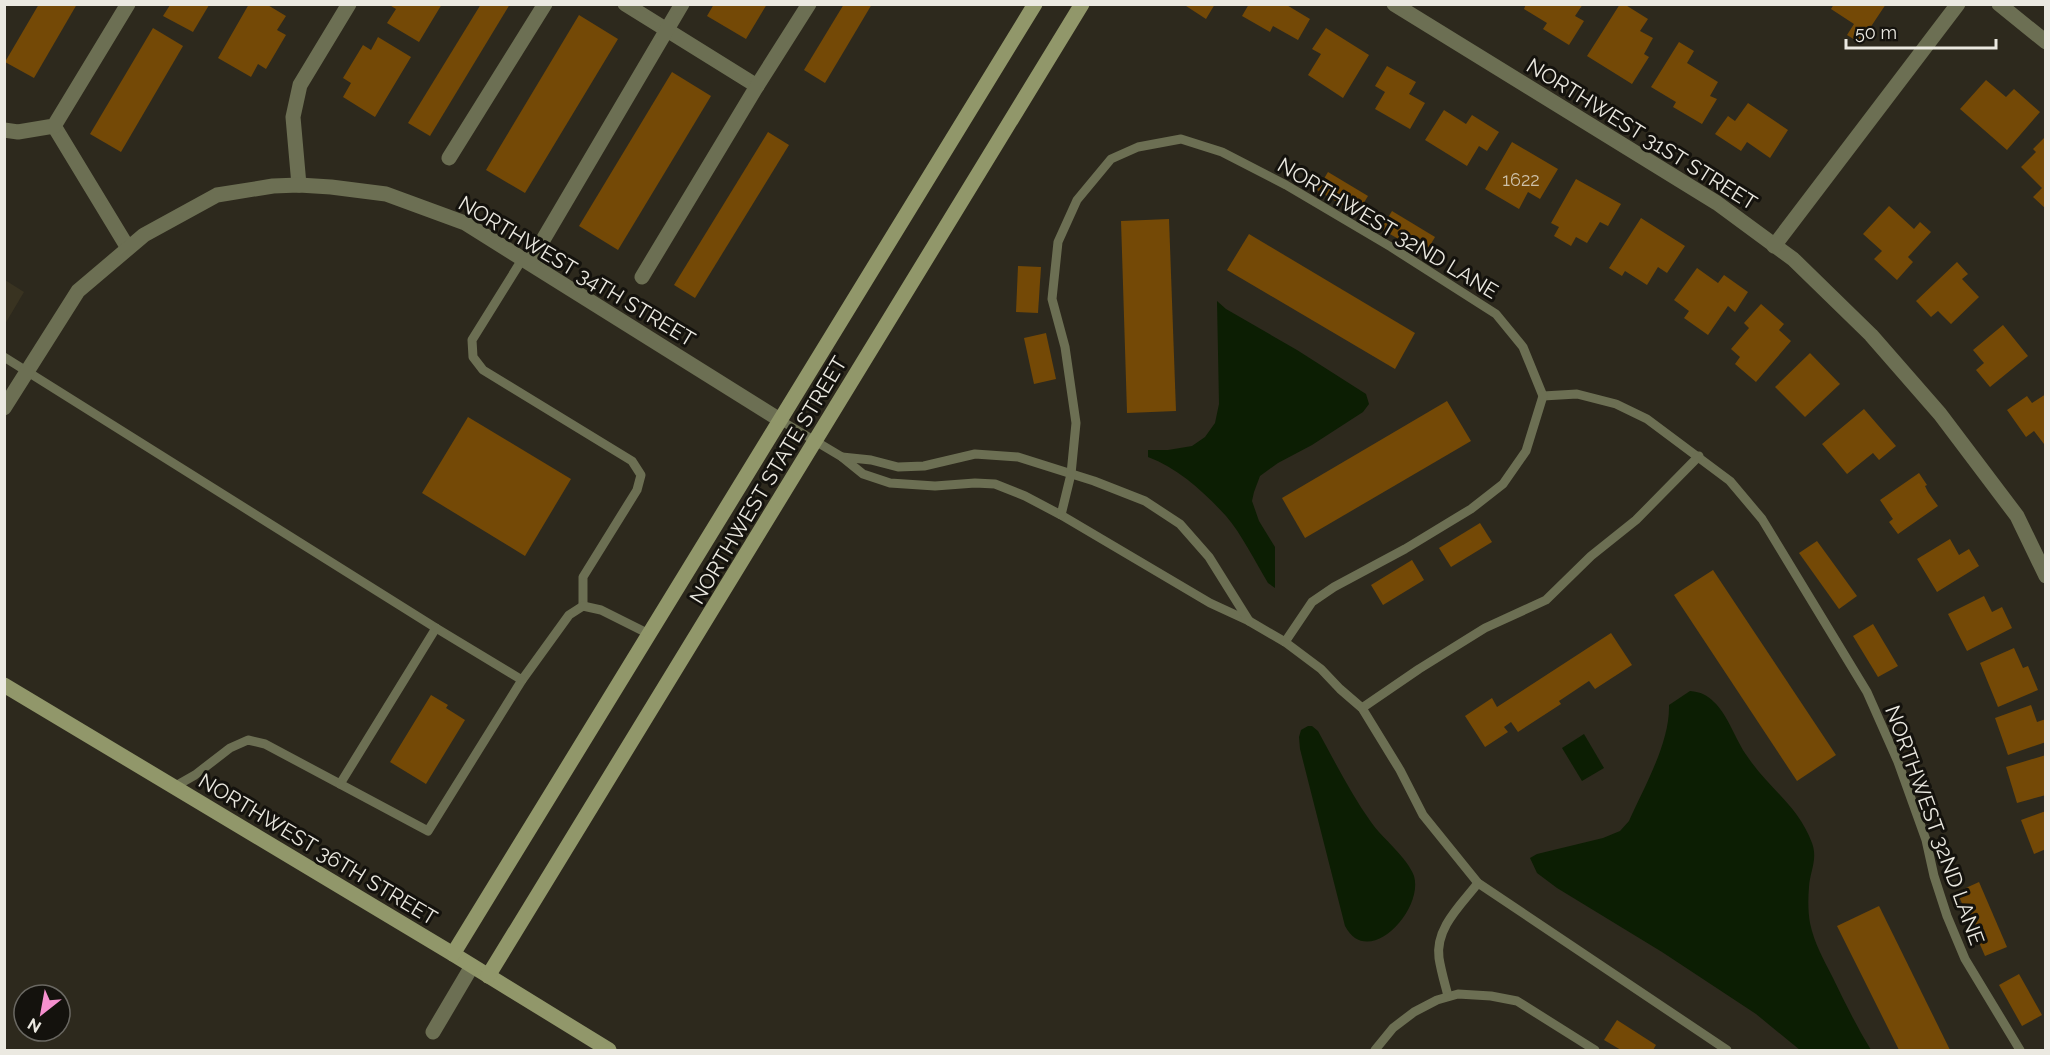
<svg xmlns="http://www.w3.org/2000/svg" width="2050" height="1055" viewBox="0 0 2050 1055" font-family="Raleway,sans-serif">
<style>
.built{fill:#393321}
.water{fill:#0c1e03}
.building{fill:#744906}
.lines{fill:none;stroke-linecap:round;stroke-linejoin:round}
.lane{stroke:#6c6f53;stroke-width:9}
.street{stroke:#6c6f53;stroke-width:15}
.secondary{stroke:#91976a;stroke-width:15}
.labels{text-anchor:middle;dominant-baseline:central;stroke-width:6;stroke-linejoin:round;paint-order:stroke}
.number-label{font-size:18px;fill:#cdc1aa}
.street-label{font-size:21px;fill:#ebe9e1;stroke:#14120d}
</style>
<rect width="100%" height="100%" fill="#2d291d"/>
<path class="built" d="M5 280 24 292 5 324Z"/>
<g class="water">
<path d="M1217 301 1226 309 1297 350 1366 394 1369 404 1363 412 1312 445 1278 463 1260 476 1254 492 1252 501 1259 521 1275 547V588L1268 583C1256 563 1241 533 1226 516 1204 492 1178 468 1148 457V450H1168L1192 446 1205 437 1215 423 1219 404Z"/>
<path d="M1690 691C1701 692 1707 695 1714 702 1728 715 1736 741 1747 756 1769 789 1798 805 1812 843 1818 859 1810 871 1809 887 1808 899 1808 912 1810 923 1814 943 1824 960 1833 978 1845 1003 1857 1027 1871 1050H1800L1756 1014 1662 952 1557 888 1537 873 1530 858 1537 854 1603 838 1620 831 1629 821C1644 787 1670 743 1669 705Z"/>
<path d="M1308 726H1312L1318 731C1335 762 1351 794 1371 822 1382 838 1408 858 1414 876 1424 910 1368 970 1345 926L1300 749 1299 737 1301 730Z"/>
<path d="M1584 734 1604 768 1582 781 1562 748Z"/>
</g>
<g class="building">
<path d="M39 4H77L34 78 5 62Z"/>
<path d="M249 4H266L286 16 277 30 286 35 266 69 258 64 251 77 218 58Z"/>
<path d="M388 4H442L419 42 387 23 396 9Z"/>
<path d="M481 4H510L430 136 408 123Z"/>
<path d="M714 4H767L746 39 707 16Z"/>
<path d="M844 4H872L825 83 804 70Z"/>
<path d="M1183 4H1215L1206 19Z"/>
<path d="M1249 4H1285L1310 19 1298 40 1273 26 1270 32 1242 16Z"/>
<path d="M1526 4H1583L1575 16 1584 21 1569 45 1543 29 1547 23 1524 9Z"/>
<path d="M1620 4H1624L1648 19 1640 31 1653 38 1644 54 1649 57 1632 84 1587 56Z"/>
<path d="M1834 4H1886L1860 43 1847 35 1854 24 1831 9Z"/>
<path d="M170 5H209L193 32 163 16Z"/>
<path d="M579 15 618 39 525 193 486 170Z"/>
<path d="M153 28 183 46 121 152 90 134Z"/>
<path d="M1326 28 1369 55 1343 98 1308 75 1321 54 1312 49Z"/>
<path d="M378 37 411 57 375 117 343 97 351 83 343 78 363 45 371 50Z"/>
<path d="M1679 42 1694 51 1687 63 1718 82 1710 96 1717 99 1702 124 1673 107 1676 102 1651 87Z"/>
<path d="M1387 66 1416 82 1409 94 1425 103 1410 129 1375 109 1385 92 1375 86Z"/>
<path d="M672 72 711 96 618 250 579 226Z"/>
<path d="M1986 80 2006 97 2014 89 2040 112 2007 150 1960 109Z"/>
<path d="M1748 103 1788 130 1770 158 1747 142 1741 151 1715 134 1728 116 1735 121Z"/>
<path d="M1444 110 1466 124 1472 115 1499 132 1487 151 1479 146 1467 166 1425 140Z"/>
<path d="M768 132 789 145 695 298 674 285Z"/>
<path d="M2046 136V209L2033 197 2042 188 2021 167 2036 152 2033 149Z"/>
<path d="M1512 142 1558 169 1540 199 1528 192 1519 209 1485 189Z"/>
<path d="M1328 172 1368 196 1357 214 1317 190Z"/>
<path d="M1576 179 1621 204 1608 226 1600 222 1587 243 1576 237 1571 246 1554 236 1559 227 1551 223Z"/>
<path d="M1889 206 1914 229 1920 222 1931 232 1908 257 1913 262 1897 280 1874 259 1882 251 1863 234Z"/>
<path d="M1392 211 1435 237 1425 254 1381 229Z"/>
<path d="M1641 218 1685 246 1667 273 1658 267 1647 285 1625 271 1622 276 1609 268Z"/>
<path d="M1169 219 1176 411 1127 413 1121 221Z"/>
<path d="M1249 234 1415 333 1395 369 1227 270Z"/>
<path d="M1957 262 1968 274 1962 279 1979 297 1951 324 1938 311 1931 317 1916 301Z"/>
<path d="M1018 266 1041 267 1038 313 1016 312Z"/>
<path d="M1697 268 1718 283 1724 275 1748 292 1735 312 1728 306 1708 335 1684 318 1689 311 1674 300Z"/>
<path d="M1761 304 1784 324 1779 330 1791 341 1756 382 1735 364 1740 357 1731 349 1749 328 1744 323Z"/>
<path d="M2003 325 2028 356 1990 387 1976 370 1984 363 1973 350Z"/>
<path d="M1046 333 1056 379 1034 384 1024 338Z"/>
<path d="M1810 353 1840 384 1805 417 1775 387Z"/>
<path d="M2046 394V443L2044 444 2034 431 2026 437 2007 410 2027 396 2032 403Z"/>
<path d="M1447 401 1471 441 1305 538 1282 498Z"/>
<path d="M1864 409 1896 446 1879 460 1873 453 1847 474 1822 444Z"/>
<path d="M468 417 571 479 525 556 422 493Z"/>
<path d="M1919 473 1927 485 1925 486 1928 492 1938 506 1898 534 1889 522 1893 519 1880 500Z"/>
<path d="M1480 523 1492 542 1451 567 1439 548Z"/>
<path d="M1950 539 1959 555 1969 549 1979 566 1937 592 1917 559Z"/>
<path d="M1817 541 1857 596 1839 609 1799 553Z"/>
<path d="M1412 560 1424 580 1383 605 1371 585Z"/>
<path d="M1713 570 1836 755 1797 781 1674 595Z"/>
<path d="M1984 596 1992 612 2002 607 2012 628 1967 651 1948 614Z"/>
<path d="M1873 624 1898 666 1878 677 1853 636Z"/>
<path d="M1611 633 1632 665 1595 689 1589 681 1559 701 1561 704 1518 732 1511 722 1504 727 1508 732 1485 747 1465 716 1492 698 1497 707Z"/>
<path d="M2014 648 2023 668 2028 666 2038 690 1998 707 1980 663Z"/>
<path d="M431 695 448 705 446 708 465 720 426 784 390 762Z"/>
<path d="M2031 705 2037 722 2046 719V742L2008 755 1995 718Z"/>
<path d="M2046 755V795L2017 803 2006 767Z"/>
<path d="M2046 811V849L2034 854 2021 820Z"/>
<path d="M1979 882 2007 947 1985 956 1957 892Z"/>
<path d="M1879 906 1950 1050H1899L1837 926Z"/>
<path d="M2019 974 2042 1015 2022 1026 1999 985Z"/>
<path d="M1617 1020 1656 1045 1653 1050H1621L1604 1040Z"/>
</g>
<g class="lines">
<g class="lane">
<path d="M523 258 472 340 473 357 483 370 632 461 641 475 637 490 583 577V606"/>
<path d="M4 357 436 628 340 784 265 744 248 740 230 748 195 775 174 787"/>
<path d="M780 420 842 457 863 474 890 483 935 486 975 483 995 484 1025 496 1061 515 1210 603 1249 621 1285 642 1321 669 1340 689 1362 708 1400 770 1423 815 1478 883 1727 1050"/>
<path d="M842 457 871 460 898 467 924 466 975 454 1018 457 1094 481 1145 501 1180 524 1209 557 1249 621"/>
<path d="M1061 515 1071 474 1076 423 1065 347 1052 299 1058 242 1077 200 1111 159 1138 147 1181 139 1222 152 1286 185 1391 247 1496 314 1523 347 1543 396 1577 394 1616 404 1647 419 1730 481 1762 519 1867 692 1898 762 1926 840 1934 876 1947 916 1965 959 2020 1050"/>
<path d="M436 628 522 680 569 615 583 606 601 610 649 634"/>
<path d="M1285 642 1312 602 1334 587 1405 549 1471 509 1503 484 1526 451 1543 396"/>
<path d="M1362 708 1419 669 1485 628 1546 600 1591 556 1636 520 1699 456"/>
<path d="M340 784 428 831 522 680"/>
<path d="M1448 996C1445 984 1441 971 1439 958 1435 928 1461 905 1478 883"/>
<path d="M1375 1050 1393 1028 1414 1012 1437 1000 1458 994 1491 996 1517 1001 1595 1050"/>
</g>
<g class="street">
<path d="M625 4 757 86"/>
<path d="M1394 4 1717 203 1793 259 1871 335 1940 414 2017 516 2046 576"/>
<path d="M1999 4 2046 42"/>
<path d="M54 126 128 248"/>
<path d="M4 130 18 132 54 126 128 4"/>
<path d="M449 158 545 4"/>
<path d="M299 185 293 117 300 85 349 4"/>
<path d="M1774 246 1958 4"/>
<path d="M530 262 682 4"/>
<path d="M642 277 757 86 809 4"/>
<path d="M4 408 78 291 144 235 217 195 273 186 299 185 331 187 386 194 465 223 780 420"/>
<path d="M433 1032 472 966"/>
</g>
<g class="secondary">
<path d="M4 685 453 954 609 1050"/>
<path d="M453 954 1035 4"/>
<path d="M488 976 1082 4"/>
</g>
</g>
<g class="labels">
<g class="number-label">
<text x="1521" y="179">1622</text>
</g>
<g class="street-label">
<text transform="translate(1642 134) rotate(32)">NORTHWEST 31ST STREET</text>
<text transform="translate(1388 228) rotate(31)">NORTHWEST 32ND LANE</text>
<text transform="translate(577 271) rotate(31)">NORTHWEST 34TH STREET</text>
<text transform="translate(768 480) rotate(-59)">NORTHWEST STATE STREET</text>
<text transform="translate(1935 825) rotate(70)">NORTHWEST 32ND LANE</text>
<text transform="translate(318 849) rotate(31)">NORTHWEST 36TH STREET</text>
</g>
</g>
<rect width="2050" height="1055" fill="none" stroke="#ebe9e1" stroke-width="12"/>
<g transform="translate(42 1013) rotate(211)"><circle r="28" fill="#14120d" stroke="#6a6862" stroke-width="1.5"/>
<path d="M0-4.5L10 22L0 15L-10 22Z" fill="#f690cf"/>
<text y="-9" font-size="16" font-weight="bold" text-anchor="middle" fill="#ebe9e1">N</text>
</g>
<path d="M1846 39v9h150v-9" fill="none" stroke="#ebe9e1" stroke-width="3"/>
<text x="1855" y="39" font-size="18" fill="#ebe9e1" stroke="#14120d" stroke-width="4.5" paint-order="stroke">50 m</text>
</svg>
